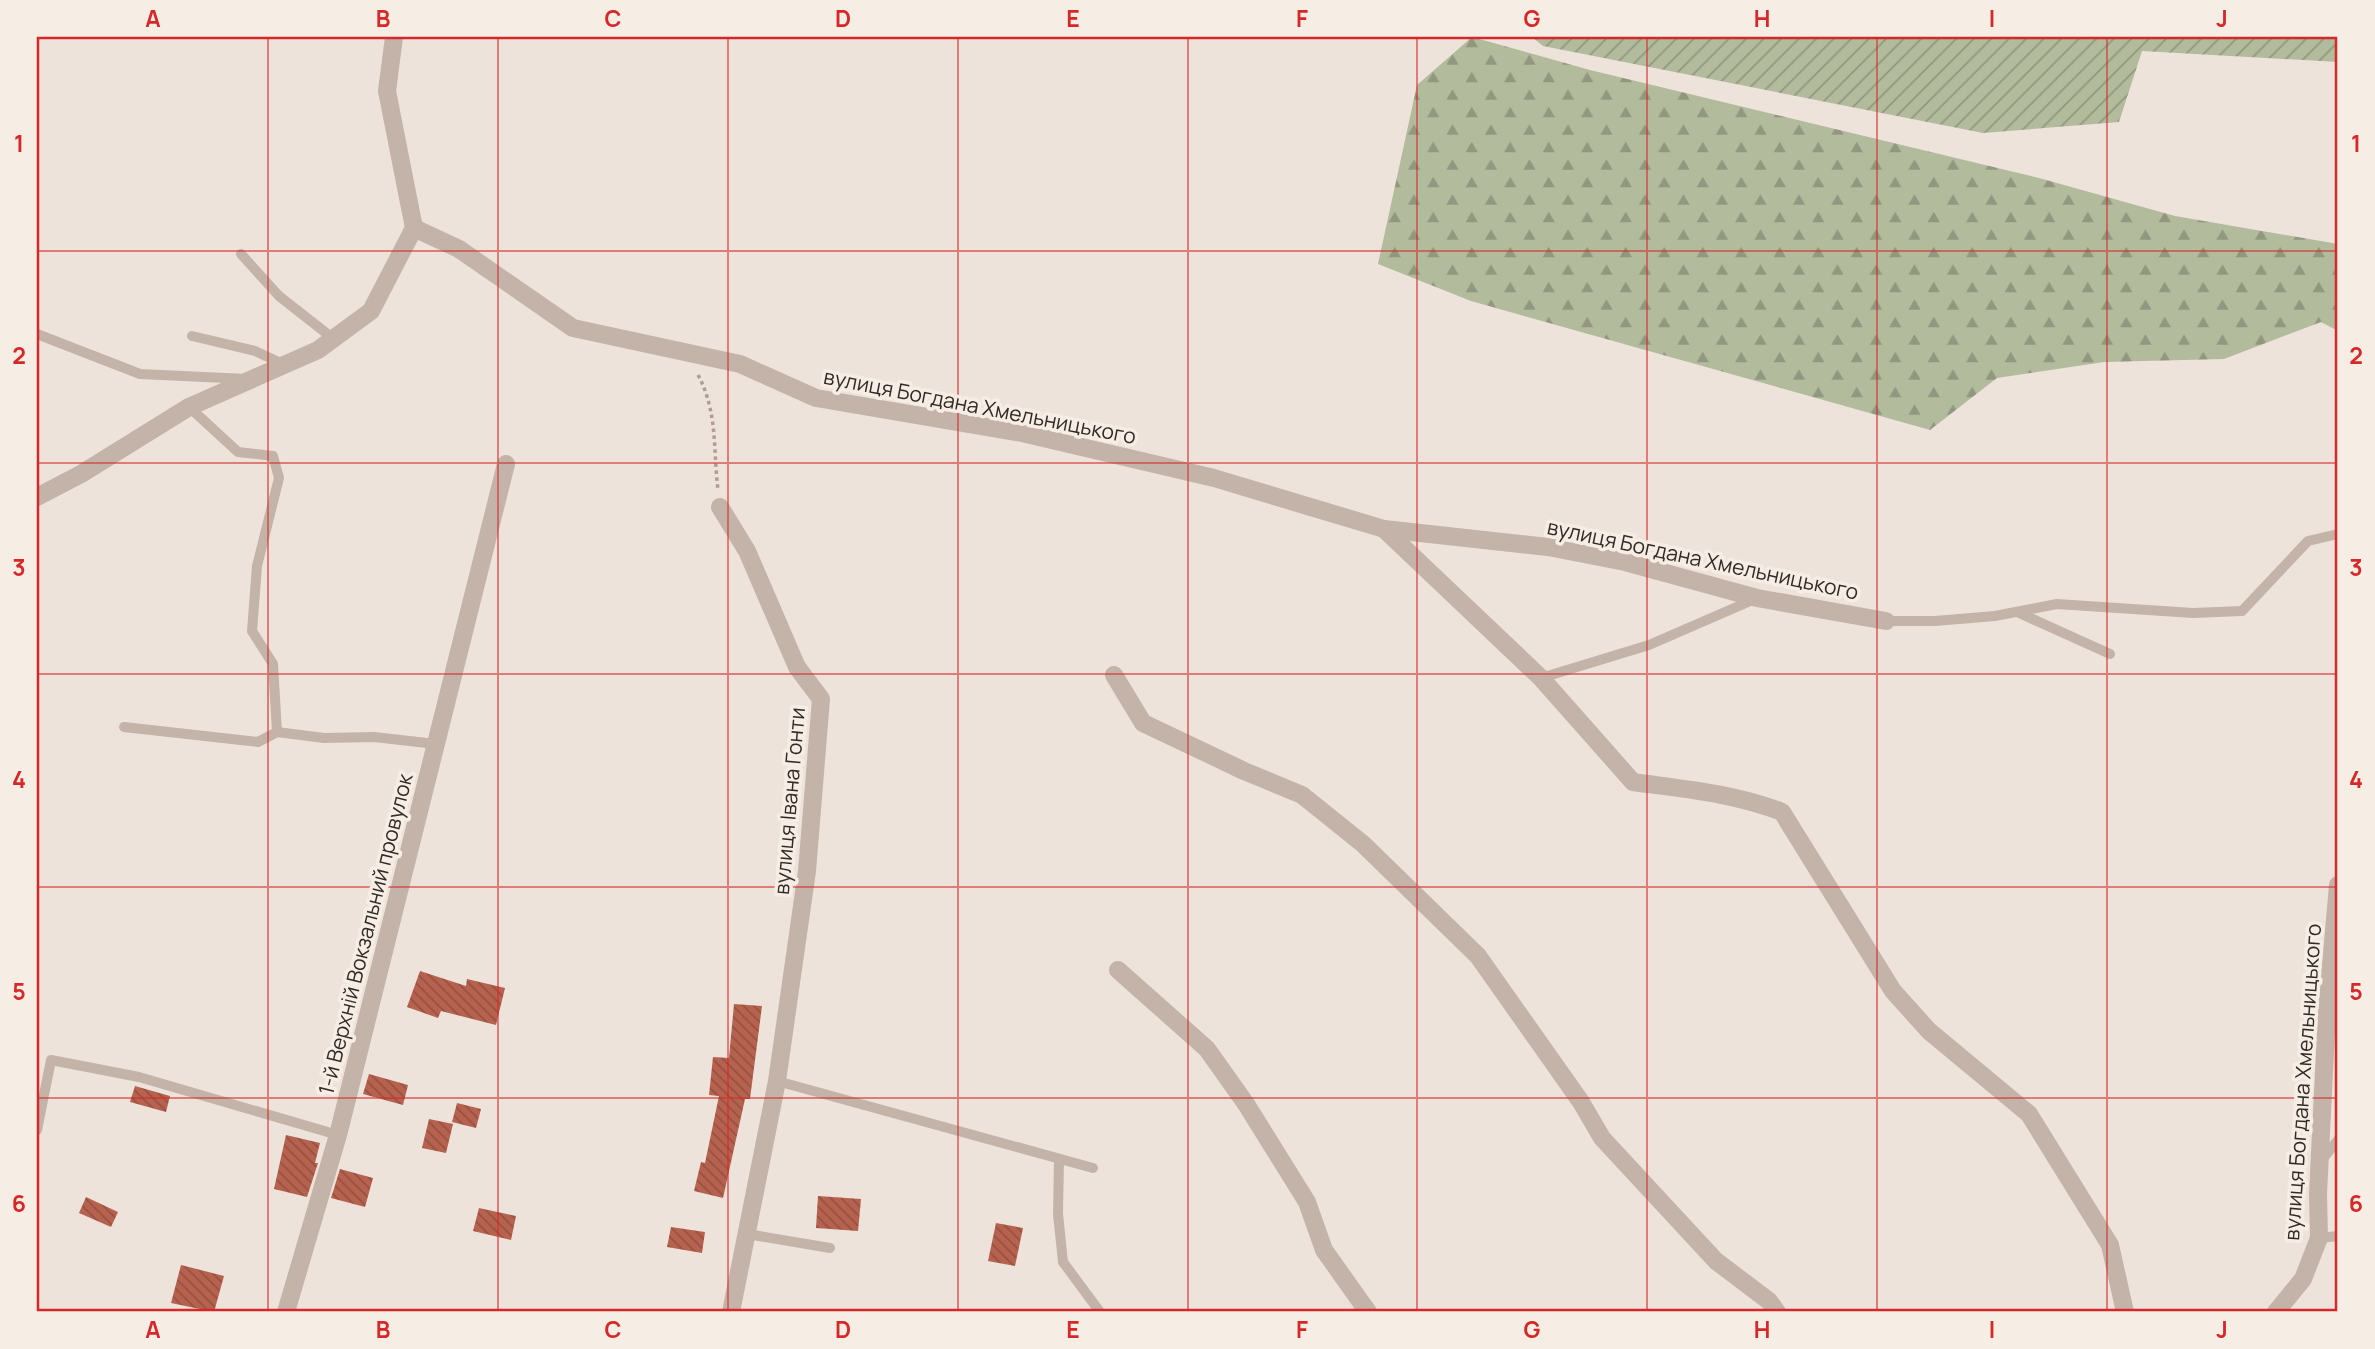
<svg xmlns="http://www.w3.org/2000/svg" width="2375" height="1349" viewBox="0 0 2375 1349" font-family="Manrope,sans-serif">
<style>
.forest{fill:url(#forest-firs)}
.garden{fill:url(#garden-furrows)}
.building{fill:url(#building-back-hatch)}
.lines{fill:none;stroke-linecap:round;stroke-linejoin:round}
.path{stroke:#b09d92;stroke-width:3.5;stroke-dasharray:3.5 3.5;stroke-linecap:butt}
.service{stroke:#c4b3a8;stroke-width:10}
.minor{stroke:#c4b3a8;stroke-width:18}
.grid{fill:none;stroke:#d62828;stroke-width:2;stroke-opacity:0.55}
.labels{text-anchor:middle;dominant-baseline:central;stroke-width:7;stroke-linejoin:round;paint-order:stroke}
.street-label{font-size:21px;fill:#322a27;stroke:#f6eee5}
.neatline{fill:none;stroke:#d62828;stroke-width:2.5}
.grid-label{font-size:23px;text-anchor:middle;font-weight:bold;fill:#d62828}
</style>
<defs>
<pattern id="forest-firs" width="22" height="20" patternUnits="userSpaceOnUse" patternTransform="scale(1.75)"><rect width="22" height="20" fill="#b2bb9c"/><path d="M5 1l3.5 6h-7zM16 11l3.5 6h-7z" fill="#91987f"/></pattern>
<pattern id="garden-furrows" width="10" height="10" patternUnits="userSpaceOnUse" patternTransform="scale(1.75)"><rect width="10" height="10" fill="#b2bb9c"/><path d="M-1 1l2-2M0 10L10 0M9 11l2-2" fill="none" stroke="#91987f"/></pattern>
<pattern id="building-back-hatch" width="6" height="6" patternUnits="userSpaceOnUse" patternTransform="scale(1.75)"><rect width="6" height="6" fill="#b7624f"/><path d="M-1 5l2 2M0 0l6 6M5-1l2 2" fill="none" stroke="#955142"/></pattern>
</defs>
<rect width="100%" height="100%" fill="#eee3da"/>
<path class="forest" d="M1472 37 1590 70 2039 178 2175 216 2338 244V331L2321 322 2224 359 2104 362 1997 378 1930 430 1471 301 1378 264 1417 85Z"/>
<path class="garden" d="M1532 37H2338V62L2142 51 2119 122 1983 133 1543 46Z"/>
<g class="building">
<path d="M420 971 466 986 467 979 505 988 496 1025 441 1011 438 1018 407 1007Z"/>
<path d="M734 1004 762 1006 750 1099H745L723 1198 694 1191 701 1162 705 1163 719 1096 709 1095 713 1057 729 1058Z"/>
<path d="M369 1074 408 1085 403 1105 363 1094Z"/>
<path d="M135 1086 170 1096 166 1112 130 1102Z"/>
<path d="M457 1103 481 1109 476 1128 452 1122Z"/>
<path d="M429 1119 453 1124 446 1153 422 1148Z"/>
<path d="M286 1135 320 1143 315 1163H318L307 1197 274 1189Z"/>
<path d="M340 1169 373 1178 365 1207 331 1198Z"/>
<path d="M818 1196 861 1199 858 1231 816 1228Z"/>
<path d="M86 1197 118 1212 111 1227 79 1213Z"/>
<path d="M479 1208 516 1216 511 1240 473 1231Z"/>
<path d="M996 1223 1023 1228 1015 1266 988 1261Z"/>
<path d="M671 1227 705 1232 702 1253 667 1247Z"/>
<path d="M181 1265 224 1276 214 1312 171 1303Z"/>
</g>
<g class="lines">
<path class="path" d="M698 375C718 412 713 450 718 490"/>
<g class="service">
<path d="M241 254 279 296 335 340"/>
<path d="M37 334 140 374 247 379"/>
<path d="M192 336 255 351 285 365"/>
<path d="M189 407 238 452 273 456 279 478 257 566 252 631 273 664 277 732"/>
<path d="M2017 612 2110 654"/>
<path d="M1886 621H1935L1995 616 2057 604 2193 613 2242 611 2308 541 2338 534"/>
<path d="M1541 678 1649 645 1755 599"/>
<path d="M124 727 258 742 277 732 324 738 374 737 436 744"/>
<path d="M777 1081 1093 1168"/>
<path d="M37 1130 51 1060 139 1077 338 1135"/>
<path d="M1059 1160 1058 1214 1063 1262 1100 1312"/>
<path d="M2320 1162 2338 1140"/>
<path d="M747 1234 830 1248"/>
<path d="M2319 1238 2338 1236"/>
</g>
<g class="minor">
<path d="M394 37 387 91 414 228 459 249 573 328 740 364 816 398 1022 433 1214 478 1384 529 1548 547 1625 562 1757 598 1886 621"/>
<path d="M37 497 81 474 189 407 318 350 371 311 414 228"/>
<path d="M720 507 747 551 797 667 821 699 807 871 777 1081 731 1312"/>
<path d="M1384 529 1541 678 1633 782C1683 789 1734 793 1782 812L1893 991 1929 1031 2029 1114 2110 1245 2125 1312"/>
<path d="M1114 675 1143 723 1244 771 1302 795 1363 844 1478 956 1581 1102 1602 1138 1716 1261 1769 1301 1777 1312"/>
<path d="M1118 970 1207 1049 1246 1104 1307 1202 1324 1250 1368 1312"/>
<path d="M286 1312 338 1135 506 464"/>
<path d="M2276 1312 2303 1279 2319 1238 2318 1194 2327 1011 2338 885"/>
</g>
</g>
<path class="grid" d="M268 37V1312M498 37V1312M728 37V1312M958 37V1312M1188 37V1312M1417 37V1312M1647 37V1312M1877 37V1312M2107 37V1312M37 251H2338M37 463H2338M37 674H2338M37 887H2338M37 1098H2338"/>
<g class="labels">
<g class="street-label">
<text transform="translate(980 406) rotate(11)">вулиця Богдана Хмельницького</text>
<text transform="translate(1703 559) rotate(12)">вулиця Богдана Хмельницького</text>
<text transform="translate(789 801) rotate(-85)">вулиця Івана Гонти</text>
<text transform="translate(365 934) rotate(-76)">1-й Верхній Вокзальний провулок</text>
<text transform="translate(2302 1082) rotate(-86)">вулиця Богдана Хмельницького</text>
</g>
</g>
<rect width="2375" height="1349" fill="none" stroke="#f6eee5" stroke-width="77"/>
<rect x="38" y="38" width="2298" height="1272" class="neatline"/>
<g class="grid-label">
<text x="153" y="27">A</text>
<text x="383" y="27">B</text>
<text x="613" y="27">C</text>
<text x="843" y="27">D</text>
<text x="1073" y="27">E</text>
<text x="1302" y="27">F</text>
<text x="1532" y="27">G</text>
<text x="1762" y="27">H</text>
<text x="1992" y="27">I</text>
<text x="2222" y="27">J</text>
<text x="19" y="152">1</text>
<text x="2356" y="152">1</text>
<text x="19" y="364">2</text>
<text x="2356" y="364">2</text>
<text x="19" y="576">3</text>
<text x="2356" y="576">3</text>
<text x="19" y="788">4</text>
<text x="2356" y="788">4</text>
<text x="19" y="1000">5</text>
<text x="2356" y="1000">5</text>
<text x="19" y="1212">6</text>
<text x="2356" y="1212">6</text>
<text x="153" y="1338">A</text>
<text x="383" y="1338">B</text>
<text x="613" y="1338">C</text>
<text x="843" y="1338">D</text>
<text x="1073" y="1338">E</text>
<text x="1302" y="1338">F</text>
<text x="1532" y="1338">G</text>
<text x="1762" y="1338">H</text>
<text x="1992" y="1338">I</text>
<text x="2222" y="1338">J</text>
</g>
</svg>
